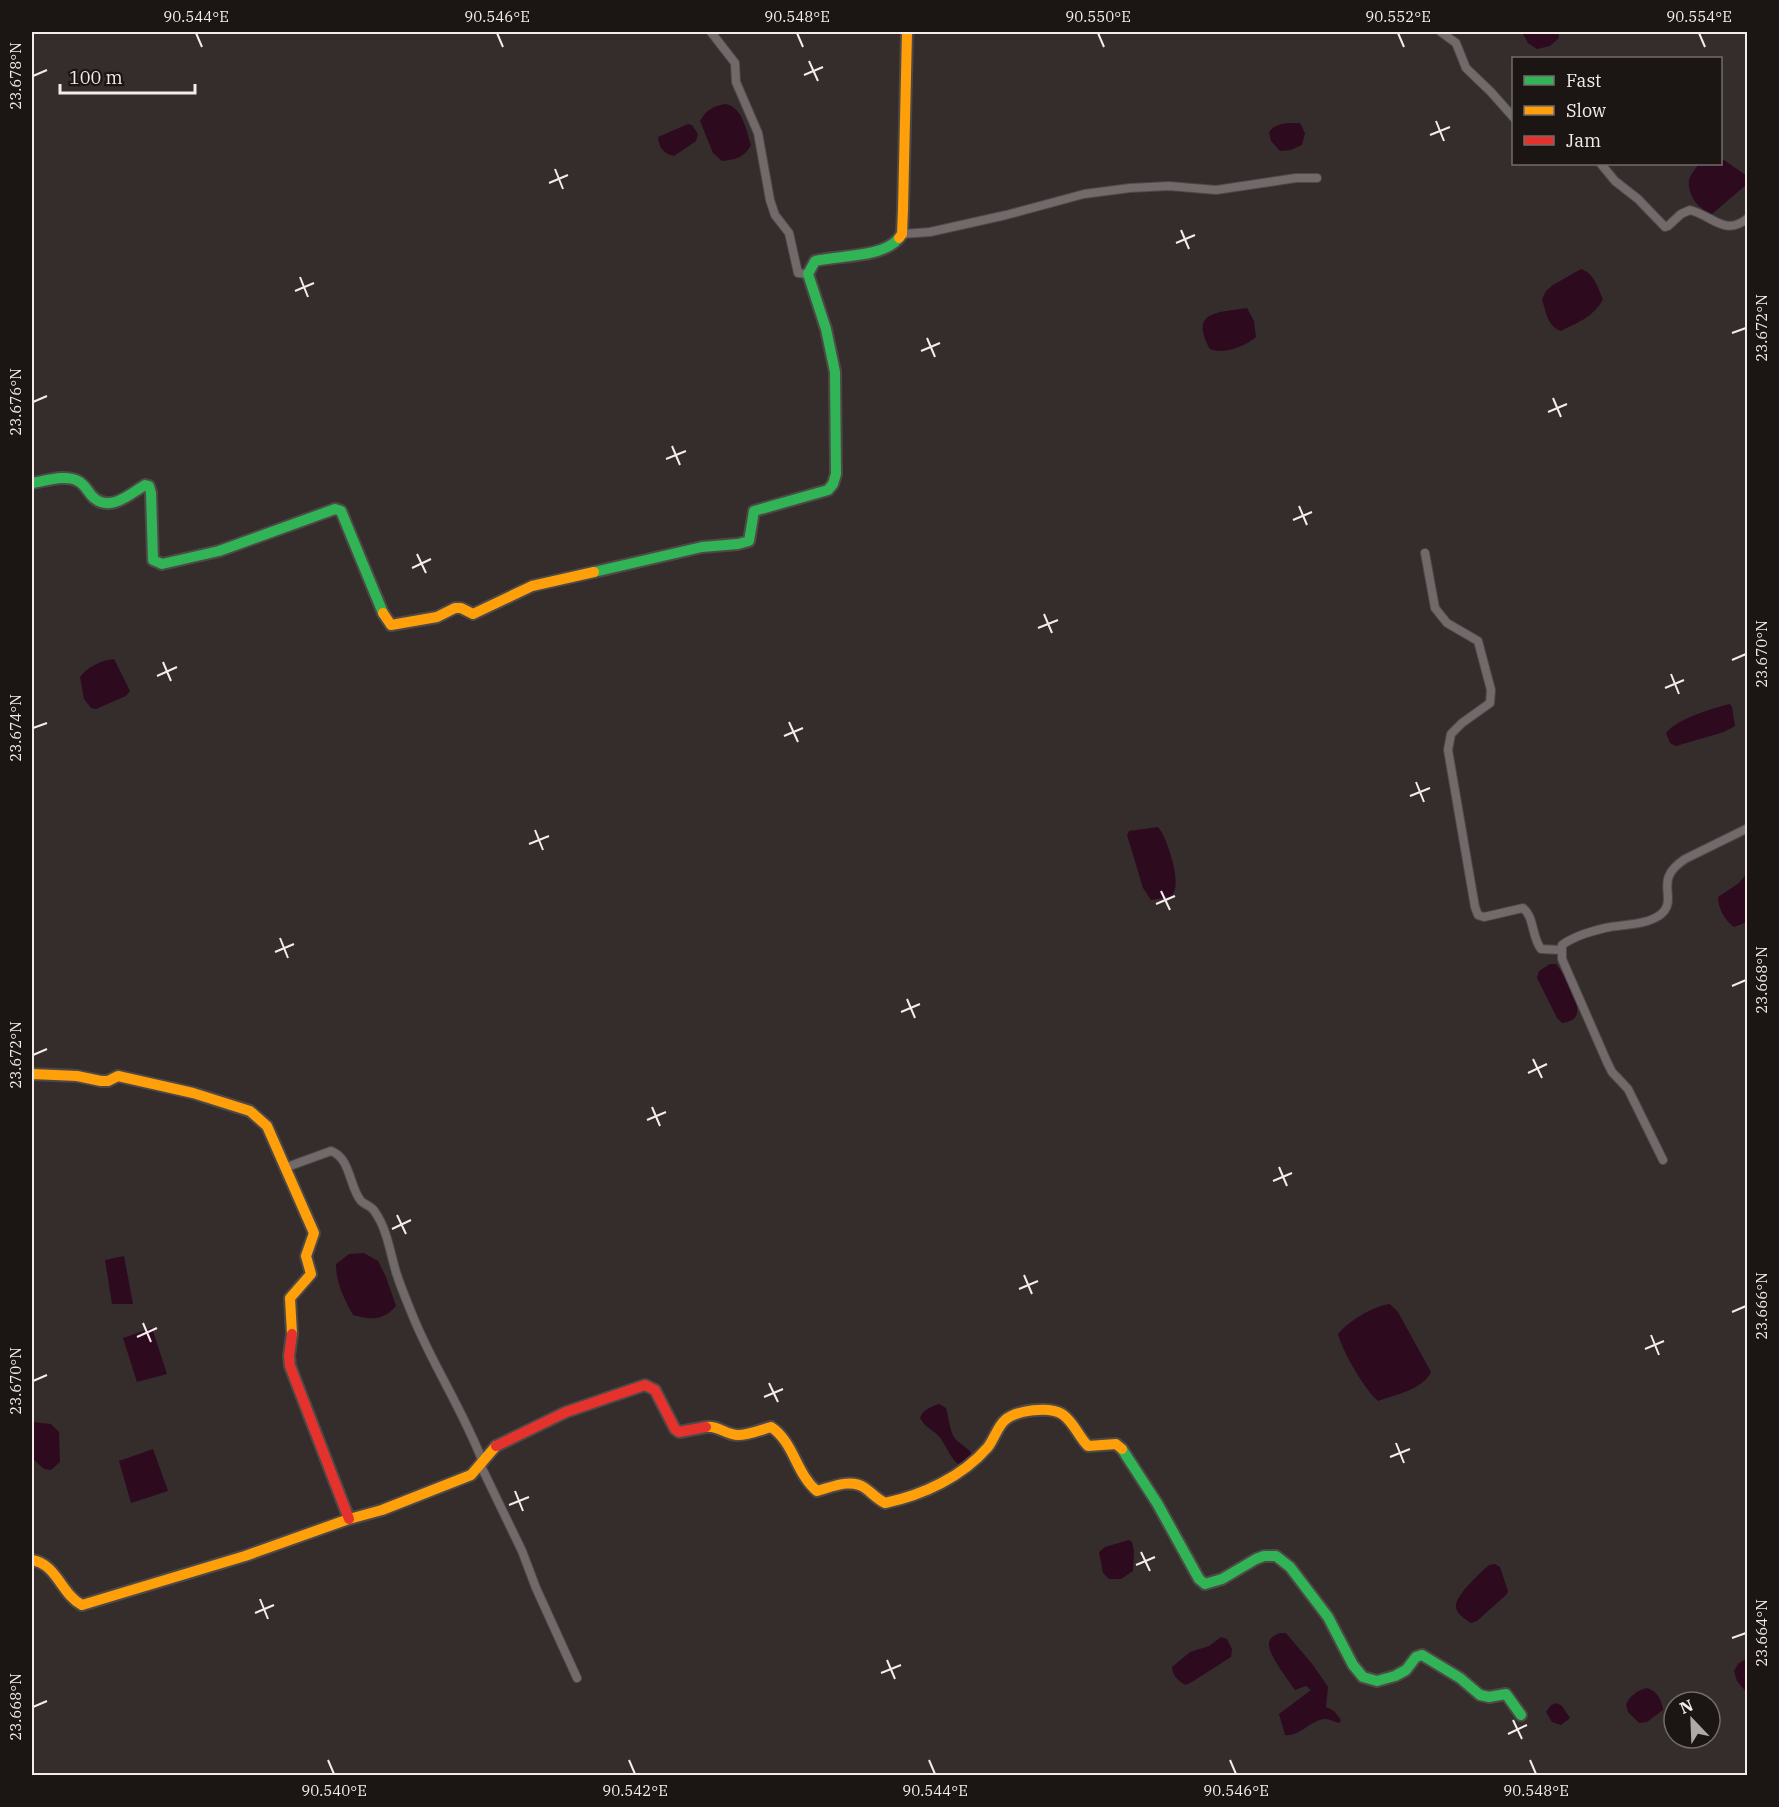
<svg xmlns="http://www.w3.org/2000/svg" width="1779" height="1807" viewBox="0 0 1779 1807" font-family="'IBM Plex Serif',serif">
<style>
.water{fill:#2e0a1f}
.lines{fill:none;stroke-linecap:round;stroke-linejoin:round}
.street-casing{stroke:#4e4947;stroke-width:10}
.fast-casing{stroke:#4e4947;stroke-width:14}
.slow-casing{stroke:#4e4947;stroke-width:14}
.jam-casing{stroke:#4e4947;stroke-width:14}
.street{stroke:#71696a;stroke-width:8}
.fast{stroke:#30b455;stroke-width:10}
.slow{stroke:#ff9f0a;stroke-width:10}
.jam{stroke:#e5322d;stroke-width:10}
.ticks{fill:none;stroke:#f5ecea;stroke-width:2}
.neatline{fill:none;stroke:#f5ecea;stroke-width:2}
.ticks-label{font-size:15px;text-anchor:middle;fill:#f5ecea}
</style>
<rect width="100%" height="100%" fill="#342d2c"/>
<g class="water">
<path d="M1522 32H1558L1559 38 1550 46 1537 49 1528 43Z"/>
<path d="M726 104C743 108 746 130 751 145 745 157 735 160 722 161L713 153 700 121C706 110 713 106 726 104Z"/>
<path d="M1300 123 1305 133 1302 145 1291 150 1280 151 1271 141 1269 132C1276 122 1289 123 1300 123Z"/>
<path d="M688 124 692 125 698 134 696 141 674 156C663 154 659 147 658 137Z"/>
<path d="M1721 158 1747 176 1746 185 1712 214C1699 210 1687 195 1689 180 1690 175 1696 168 1699 164H1720Z"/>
<path d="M1581 269C1594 273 1598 288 1603 299 1595 316 1577 323 1561 331 1547 326 1546 312 1542 299L1546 291 1553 285Z"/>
<path d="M1247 308 1254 321 1256 337C1246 346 1223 355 1210 349 1189 310 1218 313 1247 308Z"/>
<path d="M114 659 130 691 126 696 96 709 91 708 84 699 80 677C87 667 102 660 114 659Z"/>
<path d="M1730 704 1732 707 1735 726 1724 732 1676 746 1670 743 1666 733C1676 719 1713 708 1730 704Z"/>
<path d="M1158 827C1167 837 1179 876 1175 889 1174 893 1173 894 1170 897L1151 900 1143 888 1127 835 1129 831Z"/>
<path d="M1747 873V922L1734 927C1725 921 1718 908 1718 897L1739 883Z"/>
<path d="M1550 964H1556C1563 972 1580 1003 1577 1013 1576 1020 1568 1022 1562 1023L1557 1018 1537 978 1539 971Z"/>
<path d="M364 1253 378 1261 386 1277 396 1306C383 1321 371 1320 353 1315 344 1299 336 1283 336 1264L349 1254Z"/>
<path d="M124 1256 133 1304H112L105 1260Z"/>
<path d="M1390 1304 1398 1312 1431 1372C1422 1390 1397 1394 1378 1401 1365 1390 1342 1351 1338 1334 1349 1321 1373 1306 1390 1304Z"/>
<path d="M152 1328 167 1374 137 1382 123 1338Z"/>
<path d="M939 1404 946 1408C949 1417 949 1429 954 1437 959 1445 969 1447 972 1455L966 1462 958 1464C950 1457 947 1448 941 1439 936 1431 925 1428 920 1418 923 1409 931 1407 939 1404Z"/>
<path d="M32 1422 51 1424 59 1432 60 1462 51 1470 44 1469 34 1460Z"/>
<path d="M153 1449 168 1491 131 1503 119 1461Z"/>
<path d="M1129 1540 1132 1542 1134 1551 1133 1571 1121 1579H1109L1103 1573 1099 1552 1105 1547Z"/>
<path d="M1495 1564 1500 1567 1508 1591 1507 1594 1477 1621 1471 1623C1465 1619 1455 1613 1456 1605 1457 1594 1480 1573 1489 1565Z"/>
<path d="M1280 1633H1286L1313 1665 1328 1687 1326 1707 1334 1711 1341 1720 1339 1723C1334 1722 1330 1719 1325 1719 1310 1720 1300 1737 1285 1735L1279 1714 1311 1690 1306 1686 1295 1690C1289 1681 1267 1653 1269 1643 1270 1637 1275 1635 1280 1633Z"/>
<path d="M1221 1637 1227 1639 1232 1649 1231 1657 1192 1682 1186 1685C1179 1682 1172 1675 1172 1667L1190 1652 1209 1646Z"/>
<path d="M1747 1658V1693L1737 1681 1734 1671 1738 1664Z"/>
<path d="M1647 1688C1657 1691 1662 1700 1663 1710L1647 1722 1639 1723 1628 1712 1626 1705C1628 1697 1639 1689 1647 1688Z"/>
<path d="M1557 1703 1562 1706 1570 1718 1561 1725 1552 1722 1546 1712 1551 1705Z"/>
</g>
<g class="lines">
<g class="street-casing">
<g id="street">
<path d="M711 32 735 63 736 82 758 133 770 200 775 215 789 233 798 273 808 274"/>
<path d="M1441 32 1456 43 1466 68 1491 92 1514 118"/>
<path d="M1601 164 1615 181 1638 199 1665 227 1668 226 1681 214 1690 210C1713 216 1725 237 1748 218"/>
<path d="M902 234 930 232 1006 215 1084 194 1130 188 1169 186 1216 190 1296 178H1317"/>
<path d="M1425 553 1435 608 1447 623 1478 641 1491 690 1490 703 1462 723 1451 734 1448 750 1475 907 1478 915 1484 917 1523 908C1535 918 1531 936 1541 949L1561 950"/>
<path d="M1663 1160 1628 1089 1612 1072 1607 1062 1562 959V945C1573 937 1592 931 1605 928 1623 924 1644 926 1660 915 1675 904 1663 889 1669 876 1672 868 1679 863 1685 859L1748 828"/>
<path d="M287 1167 331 1151C351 1158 349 1187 361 1201 365 1205 372 1206 375 1212 387 1229 390 1252 396 1272 401 1288 408 1304 414 1319 434 1367 463 1411 482 1460"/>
<path d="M480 1464 522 1551 536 1588 577 1678"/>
</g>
</g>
<g class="fast-casing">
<g id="fast">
<path d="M32 483C46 481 65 474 78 481 86 485 88 493 94 498 111 512 130 494 145 485L149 486 151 493 153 560 162 564 219 551 335 509 341 511 383 613"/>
<path d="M594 572 702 547 738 544 749 541 754 511 828 490 833 484 836 474 835 372 826 329 808 274 815 261C839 255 883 258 899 238"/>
<path d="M1122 1449 1157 1503 1199 1579 1205 1584 1222 1579 1256 1559 1264 1556H1276L1290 1567 1328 1617 1353 1665 1363 1677 1377 1681 1395 1676 1406 1670 1416 1657 1422 1655 1460 1678 1480 1695 1489 1697 1506 1694 1521 1715"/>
</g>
</g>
<g class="slow-casing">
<g id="slow">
<path d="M899 238 902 234 903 209 907 32"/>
<path d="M383 613 391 625 437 617 455 608H461L473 614 532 586 594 572"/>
<path d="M32 1074 77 1076 101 1081H108L118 1076 193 1093 250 1111 267 1126 314 1233 306 1256 311 1274 290 1298 292 1334"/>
<path d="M706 1427C718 1425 726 1435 738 1435 748 1435 761 1430 771 1427 794 1442 796 1474 817 1491 832 1487 851 1478 865 1488 872 1493 877 1499 885 1503 923 1495 962 1477 988 1447 994 1439 998 1426 1005 1420 1017 1410 1049 1406 1062 1414 1074 1422 1078 1436 1088 1446L1116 1444 1122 1449"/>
<path d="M32 1560C57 1564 61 1594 82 1605L245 1556 349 1519 382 1510 471 1475 496 1446"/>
</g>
</g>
<g class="jam-casing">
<g id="jam">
<path d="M292 1334 289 1356 290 1366 349 1519"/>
<path d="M496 1446 566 1412 645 1385 655 1390 675 1429 679 1432 706 1427"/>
</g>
</g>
<use href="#street" class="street"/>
<use href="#fast" class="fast"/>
<use href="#slow" class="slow"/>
<use href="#jam" class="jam"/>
</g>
<path class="ticks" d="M196 33 202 47M497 33 503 47M797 33 803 47M1098 33 1104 47M1398 33 1404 47M1699 33 1705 47M809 61 818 81M804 75 823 67M33 76 47 70M1436 121 1444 141M1430 135 1450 127M555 169 563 189M549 183 568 175M1181 230 1189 249M1176 243 1195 235M300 277 308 297M295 291 314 283M1732 333 1746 328M927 338 935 357M921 351 940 343M1553 398 1561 417M33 402 47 396M1548 412 1567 404M672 446 680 465M666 459 686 451M1299 506 1307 525M1293 520 1312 512M417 554 426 573M412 568 431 559M1044 614 1052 633M1038 628 1058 620M1732 660 1746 654M163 662 171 681M1671 674 1679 694M157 676 177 667M1665 688 1684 680M789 722 798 742M33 728 47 723M784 736 803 728M1416 782 1424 802M1410 796 1430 788M535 830 543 850M529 844 549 836M1161 891 1170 910M1156 904 1175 896M280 938 288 958M275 952 294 944M1732 986 1746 980M907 999 915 1018M901 1012 920 1004M33 1055 47 1049M1533 1059 1542 1078M1528 1073 1547 1064M652 1107 660 1126M647 1120 666 1112M1279 1167 1287 1186M1273 1181 1292 1173M397 1215 406 1234M392 1229 411 1220M1024 1275 1032 1294M1019 1289 1038 1281M1732 1312 1746 1306M143 1323 151 1342M1651 1335 1659 1355M137 1337 157 1328M1645 1349 1664 1341M33 1381 47 1375M769 1383 778 1402M764 1397 783 1389M1396 1443 1404 1463M1390 1457 1410 1449M515 1491 523 1511M509 1505 529 1497M1141 1552 1150 1571M1136 1565 1155 1557M260 1599 268 1619M255 1613 274 1605M1732 1638 1746 1633M887 1660 895 1679M881 1673 901 1665M33 1707 47 1701M1513 1720 1522 1739M1508 1734 1527 1725M328 1760 334 1774M629 1760 635 1774M929 1760 935 1774M1230 1760 1236 1774M1530 1760 1536 1774"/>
<rect width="1779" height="1807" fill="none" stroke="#1b1514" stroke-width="66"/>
<rect x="1512" y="57" width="210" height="108" fill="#1b1514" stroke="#726b6a" stroke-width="1.5"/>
<rect x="1524" y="76" width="30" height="9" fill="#30b455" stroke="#726b6a" stroke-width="1.5"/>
<text x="1566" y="87" font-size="18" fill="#f5ecea">Fast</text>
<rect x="1524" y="106" width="30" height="9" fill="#ff9f0a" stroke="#726b6a" stroke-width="1.5"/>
<text x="1566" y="117" font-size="18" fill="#f5ecea">Slow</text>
<rect x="1524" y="136" width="30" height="9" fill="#e5322d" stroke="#726b6a" stroke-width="1.5"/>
<text x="1566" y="147" font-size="18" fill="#f5ecea">Jam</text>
<g transform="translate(1692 1720) rotate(337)"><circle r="28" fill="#1b1514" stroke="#726b6a" stroke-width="1.5"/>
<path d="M0-4.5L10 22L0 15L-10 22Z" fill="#b1a9a8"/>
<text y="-9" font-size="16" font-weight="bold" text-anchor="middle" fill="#f5ecea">N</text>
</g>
<path d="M60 84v9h135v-9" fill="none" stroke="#f5ecea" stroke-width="3"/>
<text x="69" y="84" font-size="18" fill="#f5ecea" stroke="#1b1514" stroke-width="4.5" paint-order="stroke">100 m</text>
<rect x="33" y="33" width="1713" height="1741" class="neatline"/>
<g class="ticks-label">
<text x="196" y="22">90.544°E</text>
<text x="497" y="22">90.546°E</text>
<text x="797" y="22">90.548°E</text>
<text x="1098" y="22">90.550°E</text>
<text x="1398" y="22">90.552°E</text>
<text x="1699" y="22">90.554°E</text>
<text transform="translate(16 76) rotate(-90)" y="5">23.678°N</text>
<text transform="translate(1762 328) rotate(-90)" y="5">23.672°N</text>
<text transform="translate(16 402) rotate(-90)" y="5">23.676°N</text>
<text transform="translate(1762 654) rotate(-90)" y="5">23.670°N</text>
<text transform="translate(16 728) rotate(-90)" y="5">23.674°N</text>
<text transform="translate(1762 980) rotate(-90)" y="5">23.668°N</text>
<text transform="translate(16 1055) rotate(-90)" y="5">23.672°N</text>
<text transform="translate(1762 1306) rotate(-90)" y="5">23.666°N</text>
<text transform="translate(16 1381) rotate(-90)" y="5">23.670°N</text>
<text transform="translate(1762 1633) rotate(-90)" y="5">23.664°N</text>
<text transform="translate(16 1707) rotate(-90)" y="5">23.668°N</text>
<text x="334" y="1796">90.540°E</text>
<text x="635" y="1796">90.542°E</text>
<text x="935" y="1796">90.544°E</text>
<text x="1236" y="1796">90.546°E</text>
<text x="1536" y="1796">90.548°E</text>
</g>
</svg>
